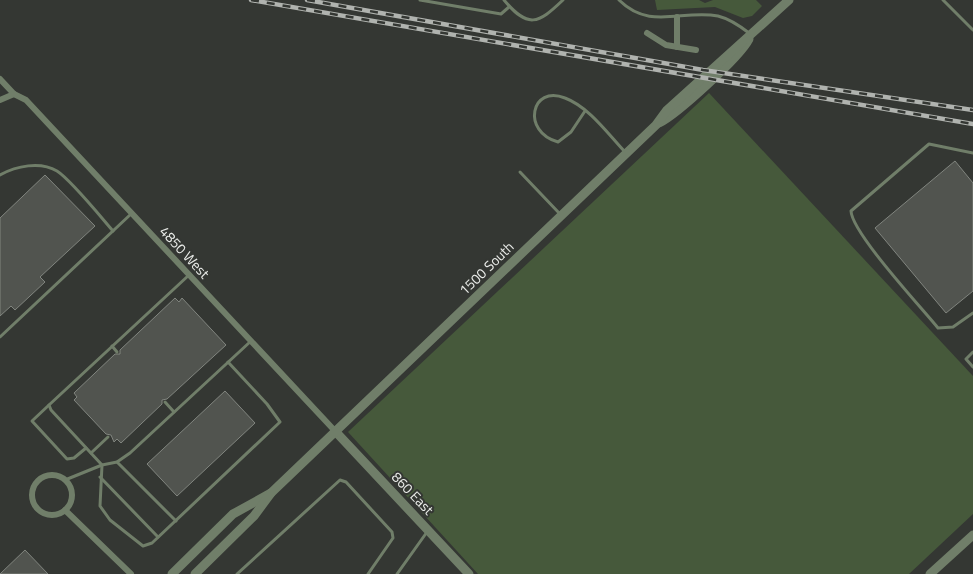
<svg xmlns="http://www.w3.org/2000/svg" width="973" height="574" viewBox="0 0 973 574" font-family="'Titillium Web',sans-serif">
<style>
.green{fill:#46593b}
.building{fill:#51544f;stroke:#81857f}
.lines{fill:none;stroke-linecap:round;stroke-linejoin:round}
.service{stroke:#707e69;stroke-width:3}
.minor{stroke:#707e69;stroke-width:6}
.tertiary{stroke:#707e69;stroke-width:9}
.rail-casing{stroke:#b0b3af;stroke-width:4.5}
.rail{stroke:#343733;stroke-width:2.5;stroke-dasharray:8;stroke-linecap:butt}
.labels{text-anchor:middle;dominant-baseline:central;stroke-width:4;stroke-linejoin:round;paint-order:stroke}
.street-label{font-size:14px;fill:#eaece9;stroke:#343733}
</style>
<rect width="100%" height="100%" fill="#343733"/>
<g class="green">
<path d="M655 0H699L705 3 713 0H756L762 6 752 16 743 18 715 7 657 10Z"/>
<path d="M709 93 973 376V514L909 574H478L348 432Z"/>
</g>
<g class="building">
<path d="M955 161 973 183V291L946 313 875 228Z"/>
<path d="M45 175 95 226 40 277 45 282 15 310 11 306 0 316V218Z"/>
<path d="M175 298 179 302 182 298 226 345 167 399 162 400V404L121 443 117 439 114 442 111 435 106 434 74 400 77 397 74 393 115 354H120V350Z"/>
<path d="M225 391 255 423 177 496 147 464Z"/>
<path d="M25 550 48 574H0Z"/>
</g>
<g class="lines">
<g class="service">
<path d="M420 0 501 14 509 7"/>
<path d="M504 0C528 29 538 24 563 0"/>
<path d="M619 0C650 31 682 9 718 16 730 19 740 26 749 33"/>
<path d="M943 0 973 30"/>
<path d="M585 111 571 132 558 142C521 132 531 84 565 98 589 107 608 134 625 152"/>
<path d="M973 153 929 144 851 211C852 233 921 307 938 328L953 327 973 313"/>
<path d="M520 172 560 214"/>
<path d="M0 175C16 166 40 161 57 171 71 180 100 216 113 231"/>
<path d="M189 275 49 405 51 410 102 465 100 506 110 520 143 546 152 543 280 422 267 404 228 362"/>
<path d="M0 337 131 214"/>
<path d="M112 346 117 352"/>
<path d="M973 352 966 359 973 367"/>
<path d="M165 402 174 412"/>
<path d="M49 405 32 421 67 459 74 458 86 448"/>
<path d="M91 453 108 437"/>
<path d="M117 462 176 521"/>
<path d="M100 477 158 537"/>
<path d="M65 480 102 465 117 462 130 453 251 341"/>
<path d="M237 574 340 480 346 482 392 532 393 538 368 574"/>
<path d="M397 574 427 532"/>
</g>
<g class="minor">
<path d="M647 33 666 45 696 50"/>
<path d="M677 47V17"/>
<path d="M0 79 14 94"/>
<path d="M0 100 14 94 26 100 335 431"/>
<circle cx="52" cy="495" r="20"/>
<path d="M65 510 131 574"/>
</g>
<g class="tertiary">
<path d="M659 123C677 114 740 57 749 39"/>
<path d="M335 431 469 574"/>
<path d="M172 574 233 514 271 493"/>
<path d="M195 574 254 516 271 493 656 125 667 110 789 0"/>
<path d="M930 574 973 535"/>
</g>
<g class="rail-casing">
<g id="rail">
<path d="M251 0 973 124"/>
<path d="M307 0 703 70 973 110"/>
</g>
</g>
<use href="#rail" class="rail"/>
</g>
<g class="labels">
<g class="street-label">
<text transform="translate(185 252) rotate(47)">4850 West</text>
<text transform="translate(486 268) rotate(-44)">1500 South</text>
<text transform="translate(413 493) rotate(46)">860 East</text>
</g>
</g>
</svg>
